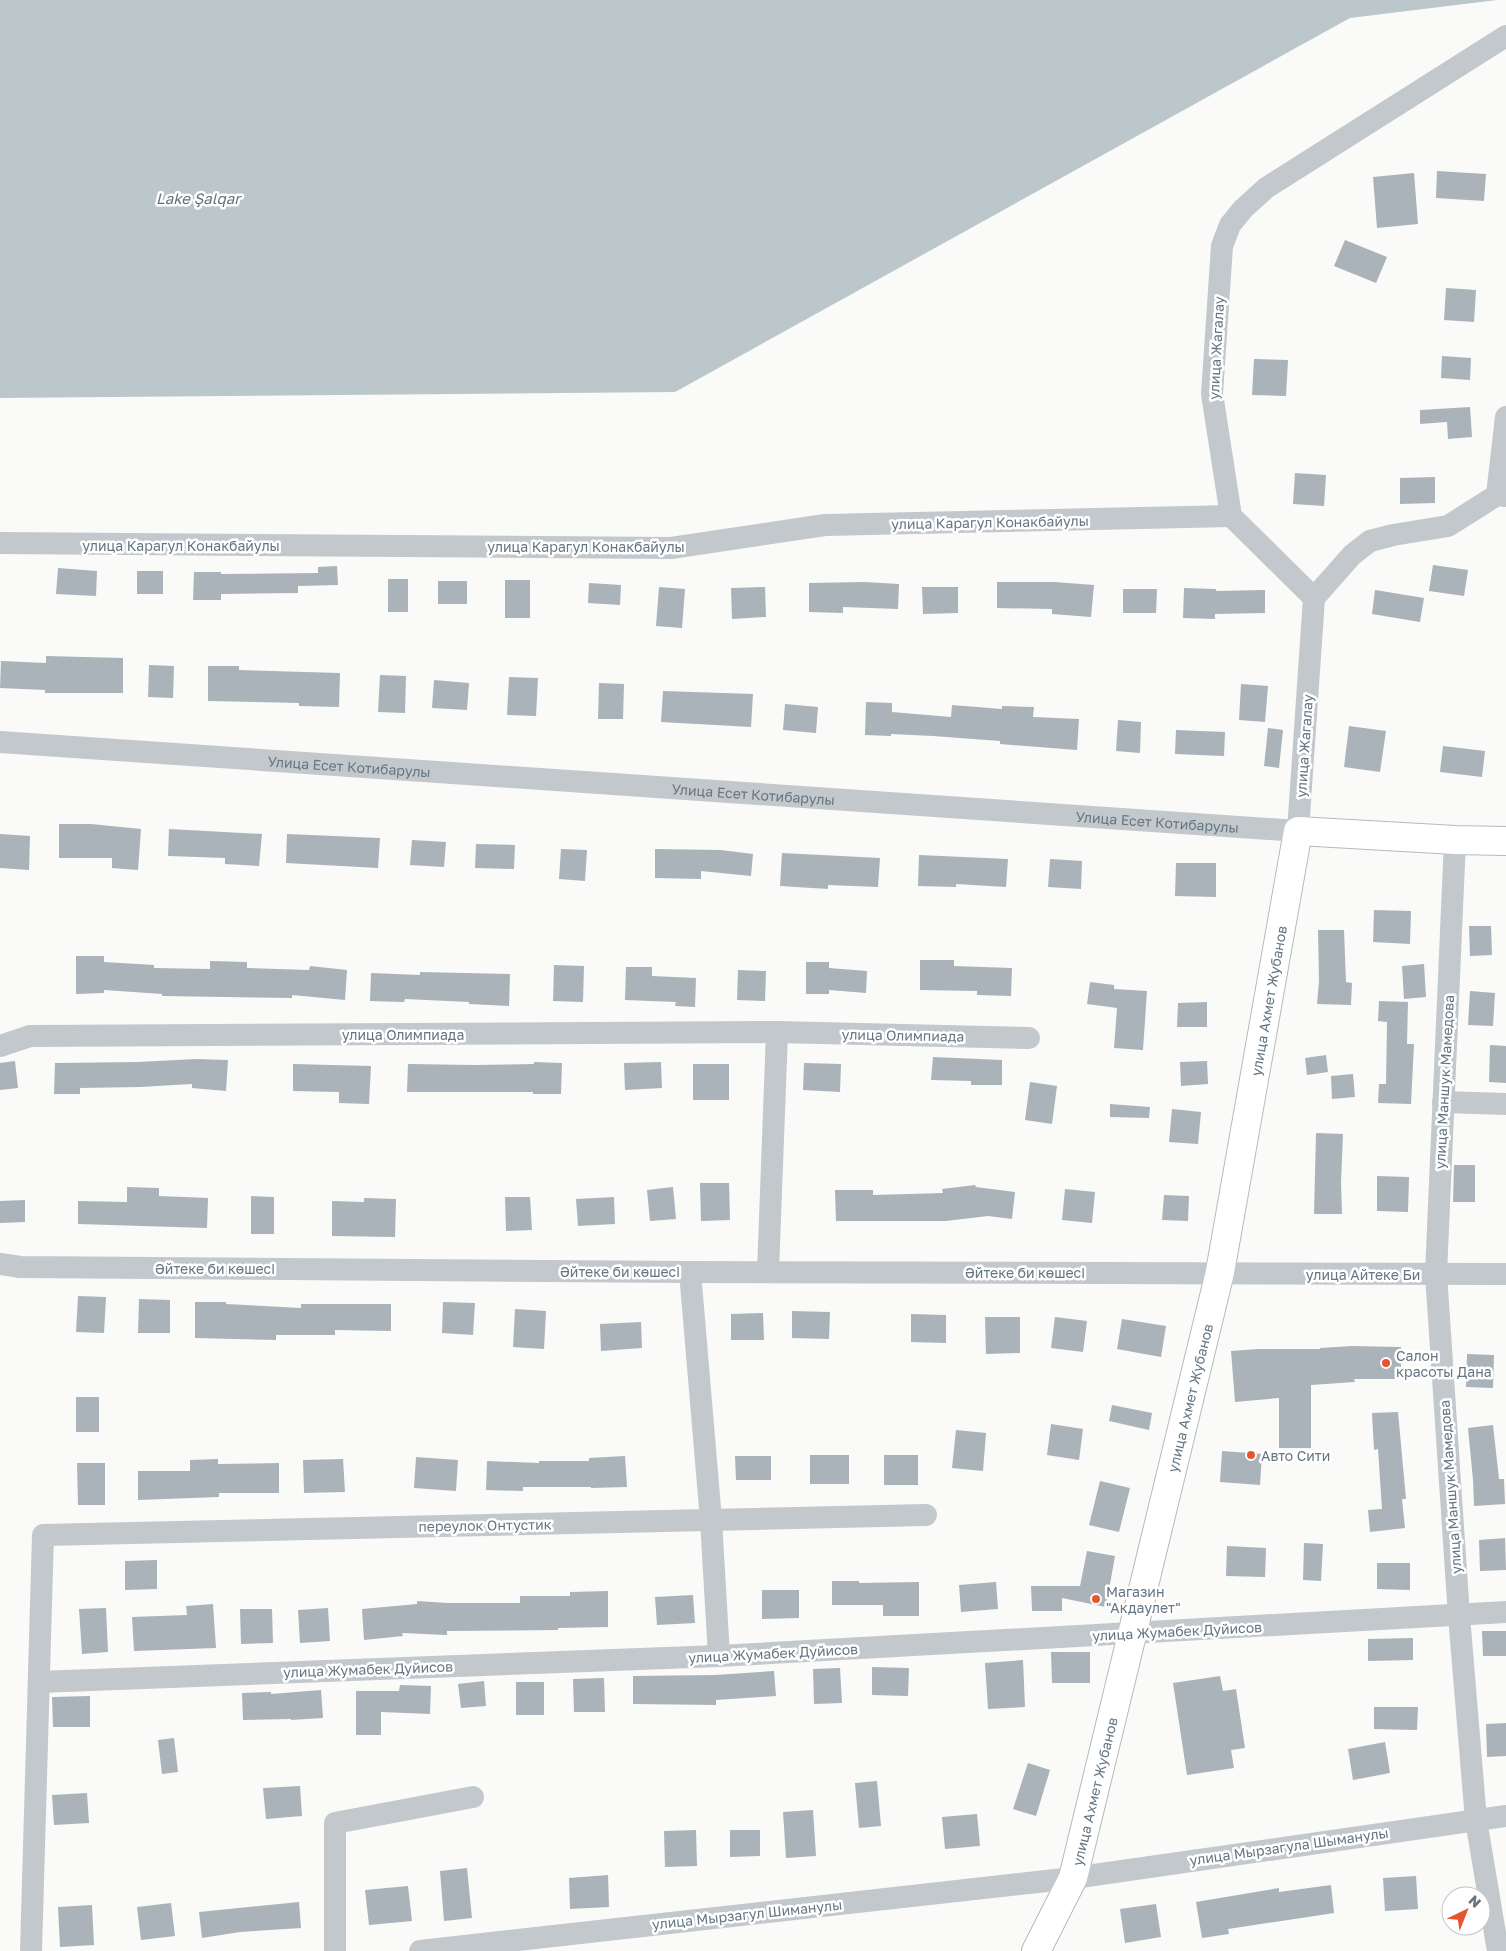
<svg xmlns="http://www.w3.org/2000/svg" width="1506" height="1951" viewBox="0 0 1506 1951" font-family="'Golos Text',sans-serif">
<style>
.water{fill:#bbc7cb}
.building{fill:#aab3b9}
.lines{fill:none;stroke-linecap:round;stroke-linejoin:round}
.major-casing{stroke:#b5babe;stroke-width:30}
.minor{stroke:#c3c8cc;stroke-width:22}
.major{stroke:#fff;stroke-width:28}
.poi-dot{fill:#e4572e;stroke:#fff;stroke-width:2}
.labels{text-anchor:middle;dominant-baseline:central;stroke-width:5;stroke-linejoin:round;paint-order:stroke}
.street-label{font-size:14px;fill:#657683;stroke:#fff}
.poi-label{font-size:14px;fill:#657683;stroke:#fff;text-anchor:start}
.water-label{font-size:15px;font-style:italic;fill:#60757c;stroke:#fff}
</style>
<rect width="100%" height="100%" fill="#fafaf8"/>
<path class="water" d="M0 0H1497L1350 18 675 392 0 398Z"/>
<g class="building">
<path d="M1437 171 1486 174 1484 201 1436 198Z"/>
<path d="M1414 173 1418 224 1377 228 1373 177Z"/>
<path d="M1345 240 1387 257 1376 283 1334 266Z"/>
<path d="M1446 288 1476 290 1474 322 1444 320Z"/>
<path d="M1442 356 1471 358 1470 380 1441 378Z"/>
<path d="M1254 359 1288 360 1286 396 1252 395Z"/>
<path d="M1470 407 1472 437 1448 439 1447 422 1420 424V410Z"/>
<path d="M1295 473 1326 475 1324 506 1293 504Z"/>
<path d="M1435 477V503L1400 504V478Z"/>
<path d="M1433 565 1468 570 1464 596 1429 591Z"/>
<path d="M337 566 338 585 298 586V593L221 594V600H193L194 572H221V574L318 573V567Z"/>
<path d="M58 568 97 571 96 596 56 594Z"/>
<rect x="137" y="571" width="26" height="23"/>
<rect x="388" y="579" width="20" height="33"/>
<rect x="505" y="580" width="25" height="38"/>
<rect x="438" y="581" width="29" height="23"/>
<path d="M864 582 899 584 898 609 843 607V613L809 612V583Z"/>
<path d="M997 582H1054L1094 585 1091 617 1052 614V609L997 608Z"/>
<path d="M589 583 621 585 620 605 588 603Z"/>
<path d="M659 587 685 589 682 628 656 626Z"/>
<path d="M765 587 766 617 732 619 731 588Z"/>
<path d="M922 587H958V613L923 614Z"/>
<path d="M1184 588 1216 589V591L1265 590V613L1215 614V619L1183 618Z"/>
<path d="M1123 589H1157L1156 613H1123Z"/>
<path d="M1375 590 1424 598 1420 622 1372 614Z"/>
<path d="M46 656 123 658V693H45V690L0 688 1 661 46 663Z"/>
<path d="M149 665 174 666 173 698 148 697Z"/>
<path d="M208 666H239V670L340 673 339 707 299 706V703L208 701Z"/>
<path d="M380 675 406 676 405 713 378 712Z"/>
<path d="M509 677 538 678 536 716 507 715Z"/>
<path d="M434 680 469 683 467 710 432 708Z"/>
<path d="M599 683 624 684 623 719H598Z"/>
<path d="M1241 684 1268 686 1265 722 1239 720Z"/>
<path d="M663 691 753 694 751 727 661 722Z"/>
<path d="M866 702 892 703V712L951 717 952 705 1002 709V706L1034 707 1033 717 1079 719 1077 750 1000 744V741L933 736 891 734V736L865 735Z"/>
<path d="M785 704 818 707 816 733 783 730Z"/>
<path d="M1118 720 1141 722 1140 753 1116 751Z"/>
<path d="M1349 726 1386 731 1380 772 1344 767Z"/>
<path d="M1268 728 1283 730 1279 768 1264 766Z"/>
<path d="M1176 730 1225 732 1224 756 1175 754Z"/>
<path d="M1443 746 1485 751 1482 777 1440 772Z"/>
<path d="M59 824H91L141 829 138 870 112 868V858H59Z"/>
<path d="M169 829 262 834 259 866 225 864V858L168 856Z"/>
<path d="M0 834 30 836 29 870 0 868Z"/>
<path d="M287 834 380 838 378 868 286 863Z"/>
<path d="M412 840 446 842 444 867 410 865Z"/>
<path d="M476 844 515 845 514 869 475 868Z"/>
<path d="M561 849 587 850 585 881 559 879Z"/>
<path d="M655 849 721 850 753 854 751 876 701 871V879L655 878Z"/>
<path d="M782 853 880 858 878 887 828 885V889L780 886Z"/>
<path d="M919 855 1008 859 1006 887 956 884V887L918 886Z"/>
<path d="M1050 859 1082 861 1081 889 1048 887Z"/>
<path d="M1176 863H1216V897L1175 896Z"/>
<path d="M1374 910 1411 911 1410 944 1373 942Z"/>
<path d="M1469 926H1491L1492 955 1470 956Z"/>
<path d="M1318 930H1344L1346 982 1352 983 1351 1005 1317 1004 1319 981Z"/>
<path d="M76 956H104V962L154 965V968L210 969V961L247 962V968L309 970 310 966 347 970 345 1000 292 995V998L162 996V994L104 990V993L76 994Z"/>
<path d="M920 960H954V966L1012 968 1011 996 977 995V991L920 990Z"/>
<path d="M806 962H829V968L867 971 866 993 829 990V994H806Z"/>
<path d="M1424 964 1426 997 1404 999 1402 966Z"/>
<path d="M554 965 584 966 583 1002 553 1001Z"/>
<path d="M626 967H652V976L696 978 695 1007 675 1006 676 1002 625 1000Z"/>
<path d="M738 970 766 971 765 1001 737 1000Z"/>
<path d="M420 972 510 974 509 1006 469 1004V1002L405 999 404 1002 370 1001 371 973 420 975Z"/>
<path d="M1090 982 1114 985V989L1147 991 1143 1050 1114 1048 1117 1008 1087 1004Z"/>
<path d="M1470 991 1495 993 1493 1026 1468 1025Z"/>
<path d="M1379 1001 1408 1002 1407 1044H1414L1411 1104 1378 1103 1379 1084H1386L1387 1022 1378 1021Z"/>
<path d="M1207 1002V1027H1177L1178 1003Z"/>
<path d="M1490 1045 1506 1046V1083L1489 1082Z"/>
<path d="M1326 1055 1328 1072 1307 1075 1305 1058Z"/>
<path d="M933 1057 1002 1060V1085H971V1081L931 1080Z"/>
<path d="M196 1059 228 1060 226 1091 192 1088V1084L140 1087 80 1088V1094H54L55 1063 138 1062Z"/>
<path d="M15 1061 18 1088 0 1090V1063Z"/>
<path d="M1207 1061 1208 1084 1181 1086 1180 1062Z"/>
<path d="M534 1062 562 1063 561 1094H533V1092H407L408 1064 474 1065 534 1064Z"/>
<path d="M661 1062 662 1088 625 1090 624 1063Z"/>
<path d="M804 1063 841 1064 840 1092 803 1090Z"/>
<path d="M293 1064 371 1066 369 1104 339 1103V1092L293 1091Z"/>
<rect x="693" y="1064" width="36" height="36"/>
<path d="M1353 1074 1355 1097 1332 1099 1331 1076Z"/>
<path d="M1030 1082 1057 1086 1052 1124 1025 1120Z"/>
<path d="M1110 1104 1150 1107 1149 1118 1110 1117Z"/>
<path d="M1172 1109 1201 1112 1198 1144 1169 1142Z"/>
<path d="M1316 1133 1343 1134 1341 1182 1342 1214H1314Z"/>
<path d="M1454 1165H1475V1202H1453Z"/>
<path d="M1377 1176 1409 1177 1408 1212 1377 1211Z"/>
<path d="M700 1183H729L730 1220 701 1221Z"/>
<path d="M975 1185 976 1187 1015 1192 1012 1219 988 1216 946 1221H836L835 1190H873V1195L943 1193 942 1189Z"/>
<path d="M127 1187 159 1188V1196L208 1198 207 1228 78 1224V1201L127 1202Z"/>
<path d="M673 1187 676 1219 650 1221 647 1190Z"/>
<path d="M1065 1189 1095 1192 1092 1223 1062 1220Z"/>
<path d="M1164 1195 1189 1196 1188 1221 1162 1220Z"/>
<path d="M251 1196 274 1197V1234H251Z"/>
<path d="M505 1197H530L532 1230 506 1231Z"/>
<path d="M614 1197 615 1224 578 1226 576 1199Z"/>
<path d="M364 1198 396 1199 395 1237 332 1236V1201L364 1202Z"/>
<path d="M25 1200V1222L0 1223V1201Z"/>
<path d="M78 1296 106 1297 104 1333 76 1332Z"/>
<path d="M139 1299 170 1300V1333H138Z"/>
<path d="M195 1302H226V1304L301 1308V1304H391V1331L335 1330V1335H276V1340L195 1338Z"/>
<path d="M443 1302 475 1303 473 1335 442 1333Z"/>
<path d="M515 1309 546 1311 544 1349 513 1347Z"/>
<path d="M792 1311 830 1312 829 1339 792 1338Z"/>
<path d="M763 1313 764 1340H731V1314Z"/>
<path d="M911 1314 946 1315V1343L911 1342Z"/>
<path d="M985 1317H1020V1353L986 1354Z"/>
<path d="M1055 1317 1087 1321 1083 1352 1051 1348Z"/>
<path d="M1122 1319 1166 1326 1161 1357 1117 1349Z"/>
<path d="M641 1322 642 1348 601 1351 600 1324Z"/>
<path d="M1352 1346 1401 1347V1379H1354L1355 1382 1311 1385V1448H1279V1398L1235 1402 1231 1351 1258 1349H1320V1348Z"/>
<path d="M1467 1354 1494 1355 1493 1388 1466 1387Z"/>
<rect x="76" y="1397" width="23" height="35"/>
<path d="M1112 1405 1152 1413 1149 1430 1109 1421Z"/>
<path d="M1398 1412 1406 1499H1402L1405 1528 1370 1532 1368 1510 1382 1509 1378 1449 1374 1450 1372 1413Z"/>
<path d="M1051 1424 1083 1429 1079 1460 1047 1455Z"/>
<path d="M1493 1425 1499 1479H1504L1505 1504 1474 1506 1473 1480 1468 1428Z"/>
<path d="M956 1430 986 1433 983 1471 952 1468Z"/>
<path d="M1222 1451 1262 1454 1260 1485 1220 1482Z"/>
<rect x="810" y="1455" width="39" height="29"/>
<rect x="884" y="1455" width="34" height="30"/>
<path d="M625 1456 627 1487 591 1488V1487H523V1491L486 1490 487 1461 539 1463V1461H589V1458Z"/>
<path d="M735 1456H771V1480H736Z"/>
<path d="M416 1457 458 1460 456 1491 414 1488Z"/>
<path d="M218 1459V1464L279 1463V1493H219V1497L138 1500V1471H190V1460Z"/>
<path d="M343 1459 345 1492 304 1493 303 1460Z"/>
<path d="M77 1463H105V1505H78Z"/>
<path d="M1100 1481 1130 1488 1119 1532 1089 1525Z"/>
<path d="M1505 1538 1506 1570 1480 1571 1479 1540Z"/>
<path d="M1304 1543 1323 1544 1321 1581 1303 1580Z"/>
<path d="M1227 1546 1266 1548 1265 1577 1226 1576Z"/>
<path d="M1087 1551 1115 1556 1106 1607 1062 1598V1611H1032L1031 1586H1080Z"/>
<path d="M157 1560V1589L125 1590V1561Z"/>
<path d="M1377 1563H1410V1590L1377 1589Z"/>
<path d="M832 1581H859V1583L919 1582V1616H883V1605H832Z"/>
<path d="M996 1582 998 1609 961 1612 959 1585Z"/>
<path d="M762 1590H799V1618L762 1619Z"/>
<path d="M608 1591V1627L558 1628V1630L447 1631V1635L402 1633 403 1636 364 1640 362 1609 417 1604V1601L448 1603H520V1596H570V1592Z"/>
<path d="M693 1595 695 1623 657 1625 655 1597Z"/>
<path d="M213 1604 216 1648 134 1651 132 1617 187 1615 186 1606Z"/>
<path d="M106 1608 108 1652 82 1654 79 1609Z"/>
<path d="M328 1608 330 1641 300 1643 298 1610Z"/>
<path d="M240 1609H272L273 1643 241 1644Z"/>
<path d="M1482 1631H1506V1656H1483Z"/>
<path d="M1413 1638V1660L1368 1661V1639Z"/>
<path d="M1051 1652H1090V1683H1052Z"/>
<path d="M1023 1660 1025 1707 988 1709 985 1663Z"/>
<path d="M872 1667 909 1668 908 1696 872 1695Z"/>
<path d="M840 1668 842 1703 814 1704 813 1669Z"/>
<path d="M774 1671 776 1696 716 1700V1705L633 1704V1676L715 1675Z"/>
<path d="M1220 1676 1223 1691 1236 1689 1245 1748 1231 1750 1234 1768 1187 1775 1173 1683Z"/>
<path d="M604 1678 605 1712H574L573 1679Z"/>
<path d="M484 1681 486 1706 461 1708 458 1684Z"/>
<rect x="516" y="1682" width="28" height="33"/>
<path d="M400 1685 431 1686 430 1714 381 1712V1735H356V1691H399Z"/>
<path d="M321 1690 323 1718 291 1720V1719L243 1720 242 1693 271 1692V1694Z"/>
<path d="M90 1696V1727H53L52 1697Z"/>
<path d="M1374 1707H1418L1417 1730 1374 1729Z"/>
<path d="M1506 1723V1756L1487 1757 1486 1724Z"/>
<path d="M174 1738 178 1772 162 1774 158 1740Z"/>
<path d="M1385 1742 1390 1773 1353 1780 1348 1749Z"/>
<path d="M1028 1763 1050 1770 1036 1816 1013 1809Z"/>
<path d="M877 1781 881 1826 859 1828 855 1783Z"/>
<path d="M300 1786 302 1816 266 1819 263 1788Z"/>
<path d="M87 1793 89 1823 54 1825 52 1795Z"/>
<path d="M813 1810 816 1856 786 1858 783 1812Z"/>
<path d="M977 1814 980 1846 945 1849 942 1817Z"/>
<path d="M696 1830 697 1866 665 1867 664 1831Z"/>
<path d="M730 1830H760V1856L730 1857Z"/>
<path d="M467 1868 472 1918 444 1921 440 1871Z"/>
<path d="M608 1875 609 1907 570 1909 569 1878Z"/>
<path d="M1416 1876 1418 1909 1385 1911 1383 1878Z"/>
<path d="M1331 1885 1334 1913 1228 1929 1229 1934 1202 1938 1196 1902 1279 1888V1892Z"/>
<path d="M408 1886 412 1921 369 1925 365 1890Z"/>
<path d="M299 1902 301 1928 240 1932 202 1938 199 1912Z"/>
<path d="M171 1903 175 1936 141 1940 137 1907Z"/>
<path d="M1156 1904 1161 1937 1125 1943 1120 1909Z"/>
<path d="M92 1905 94 1945 60 1947 58 1907Z"/>
</g>
<g class="lines">
<g class="major-casing">
<g id="major">
<path id="s2" d="M1036 1951 1073 1878 1220 1272 1298 831 1455 840 1506 841"/>
</g>
</g>
<g class="minor">
<path d="M1497 495 1506 417"/>
<path d="M0 543 671 548 825 525 1231 516"/>
<path d="M1314 598 1352 555 1370 541 1393 535 1448 526 1497 495 1506 496"/>
<path id="s1" d="M0 742 1298 831 1314 598 1231 516 1212 394 1222 246 1230 225 1243 209 1266 188 1506 36"/>
<path d="M1455 840 1436 1274 1459 1616 1476 1820 1498 1951"/>
<path d="M777 1032 1029 1038"/>
<path d="M0 1046 30 1036 777 1032 768 1272"/>
<path d="M1443 1102 1506 1104"/>
<path d="M0 1264 20 1267 690 1272 1506 1274"/>
<path d="M690 1272 711 1520 719 1656"/>
<path d="M39 1682 719 1656 1506 1612"/>
<path d="M31 1951 43 1535 926 1515"/>
<path d="M335 1951V1823L473 1797"/>
<path d="M420 1951 1073 1878 1506 1816"/>
</g>
<use href="#major" class="major"/>
</g>
<g class="poi-dot">
<circle cx="1386" cy="1363" r="5"/>
<circle cx="1251" cy="1455" r="5"/>
<circle cx="1096" cy="1599" r="5"/>
</g>
<g class="labels">
<g class="street-label">
<text transform="translate(1216 348) rotate(-87)">улица Жагалау</text>
<text transform="translate(990 522) rotate(-1)">улица Карагул Конакбайулы</text>
<text x="181" y="545">улица Карагул Конакбайулы</text>
<text x="586" y="546">улица Карагул Конакбайулы</text>
<text transform="translate(1304 746) rotate(-86)">улица Жагалау</text>
<text stroke="none"><textPath href="#s1" startOffset="350">Улица Есет Котибарулы</textPath></text>
<text stroke="none"><textPath href="#s1" startOffset="755">Улица Есет Котибарулы</textPath></text>
<text stroke="none"><textPath href="#s1" startOffset="1160">Улица Есет Котибарулы</textPath></text>
<text stroke="none"><textPath href="#s2" startOffset="981">улица Ахмет Жубанов</textPath></text>
<text x="403" y="1034">улица Олимпиада</text>
<text transform="translate(903 1035) rotate(1)">улица Олимпиада</text>
<text transform="translate(1444 1082) rotate(-87)">улица Маншук Мамедова</text>
<text x="215" y="1268">Әйтеке би көшесі</text>
<text x="620" y="1271">Әйтеке би көшесі</text>
<text x="1025" y="1272">Әйтеке би көшесі</text>
<text x="1363" y="1274">улица Айтеке Би</text>
<text stroke="none"><textPath href="#s2" startOffset="576">улица Ахмет Жубанов</textPath></text>
<text transform="translate(1450 1487) rotate(-94)">улица Маншук Мамедова</text>
<text transform="translate(485 1525) rotate(-1)">переулок Онтустик</text>
<text transform="translate(1177 1631) rotate(-3)">улица Жумабек Дуйисов</text>
<text transform="translate(773 1653) rotate(-3)">улица Жумабек Дуйисов</text>
<text transform="translate(368 1669) rotate(-2)">улица Жумабек Дуйисов</text>
<text stroke="none"><textPath href="#s2" startOffset="171">улица Ахмет Жубанов</textPath></text>
<text transform="translate(1289 1846) rotate(-8)">улица Мырзагула Шыманулы</text>
<text transform="translate(747 1914) rotate(-6)">улица Мырзагул Шиманулы</text>
</g>
<g class="poi-label">
<text x="1396" y="1355">Салон<tspan x="1396" dy="16">красоты Дана</tspan></text>
<text x="1261" y="1455">Авто Сити</text>
<text x="1106" y="1591">Магазин<tspan x="1106" dy="16">"Акдаулет"</tspan></text>
</g>
<g class="water-label">
<text x="198" y="198">Lake Şalqar</text>
</g>
</g>
<g transform="translate(1466 1911) rotate(43)"><circle r="24" fill="#ffffff" stroke="#c1c8cd"/>
<path d="M0-4L9 19L0 12L-9 19Z" fill="#e4572e"/>
<text y="-8" font-size="14" font-weight="bold" text-anchor="middle" fill="#657683">N</text>
</g>
</svg>
